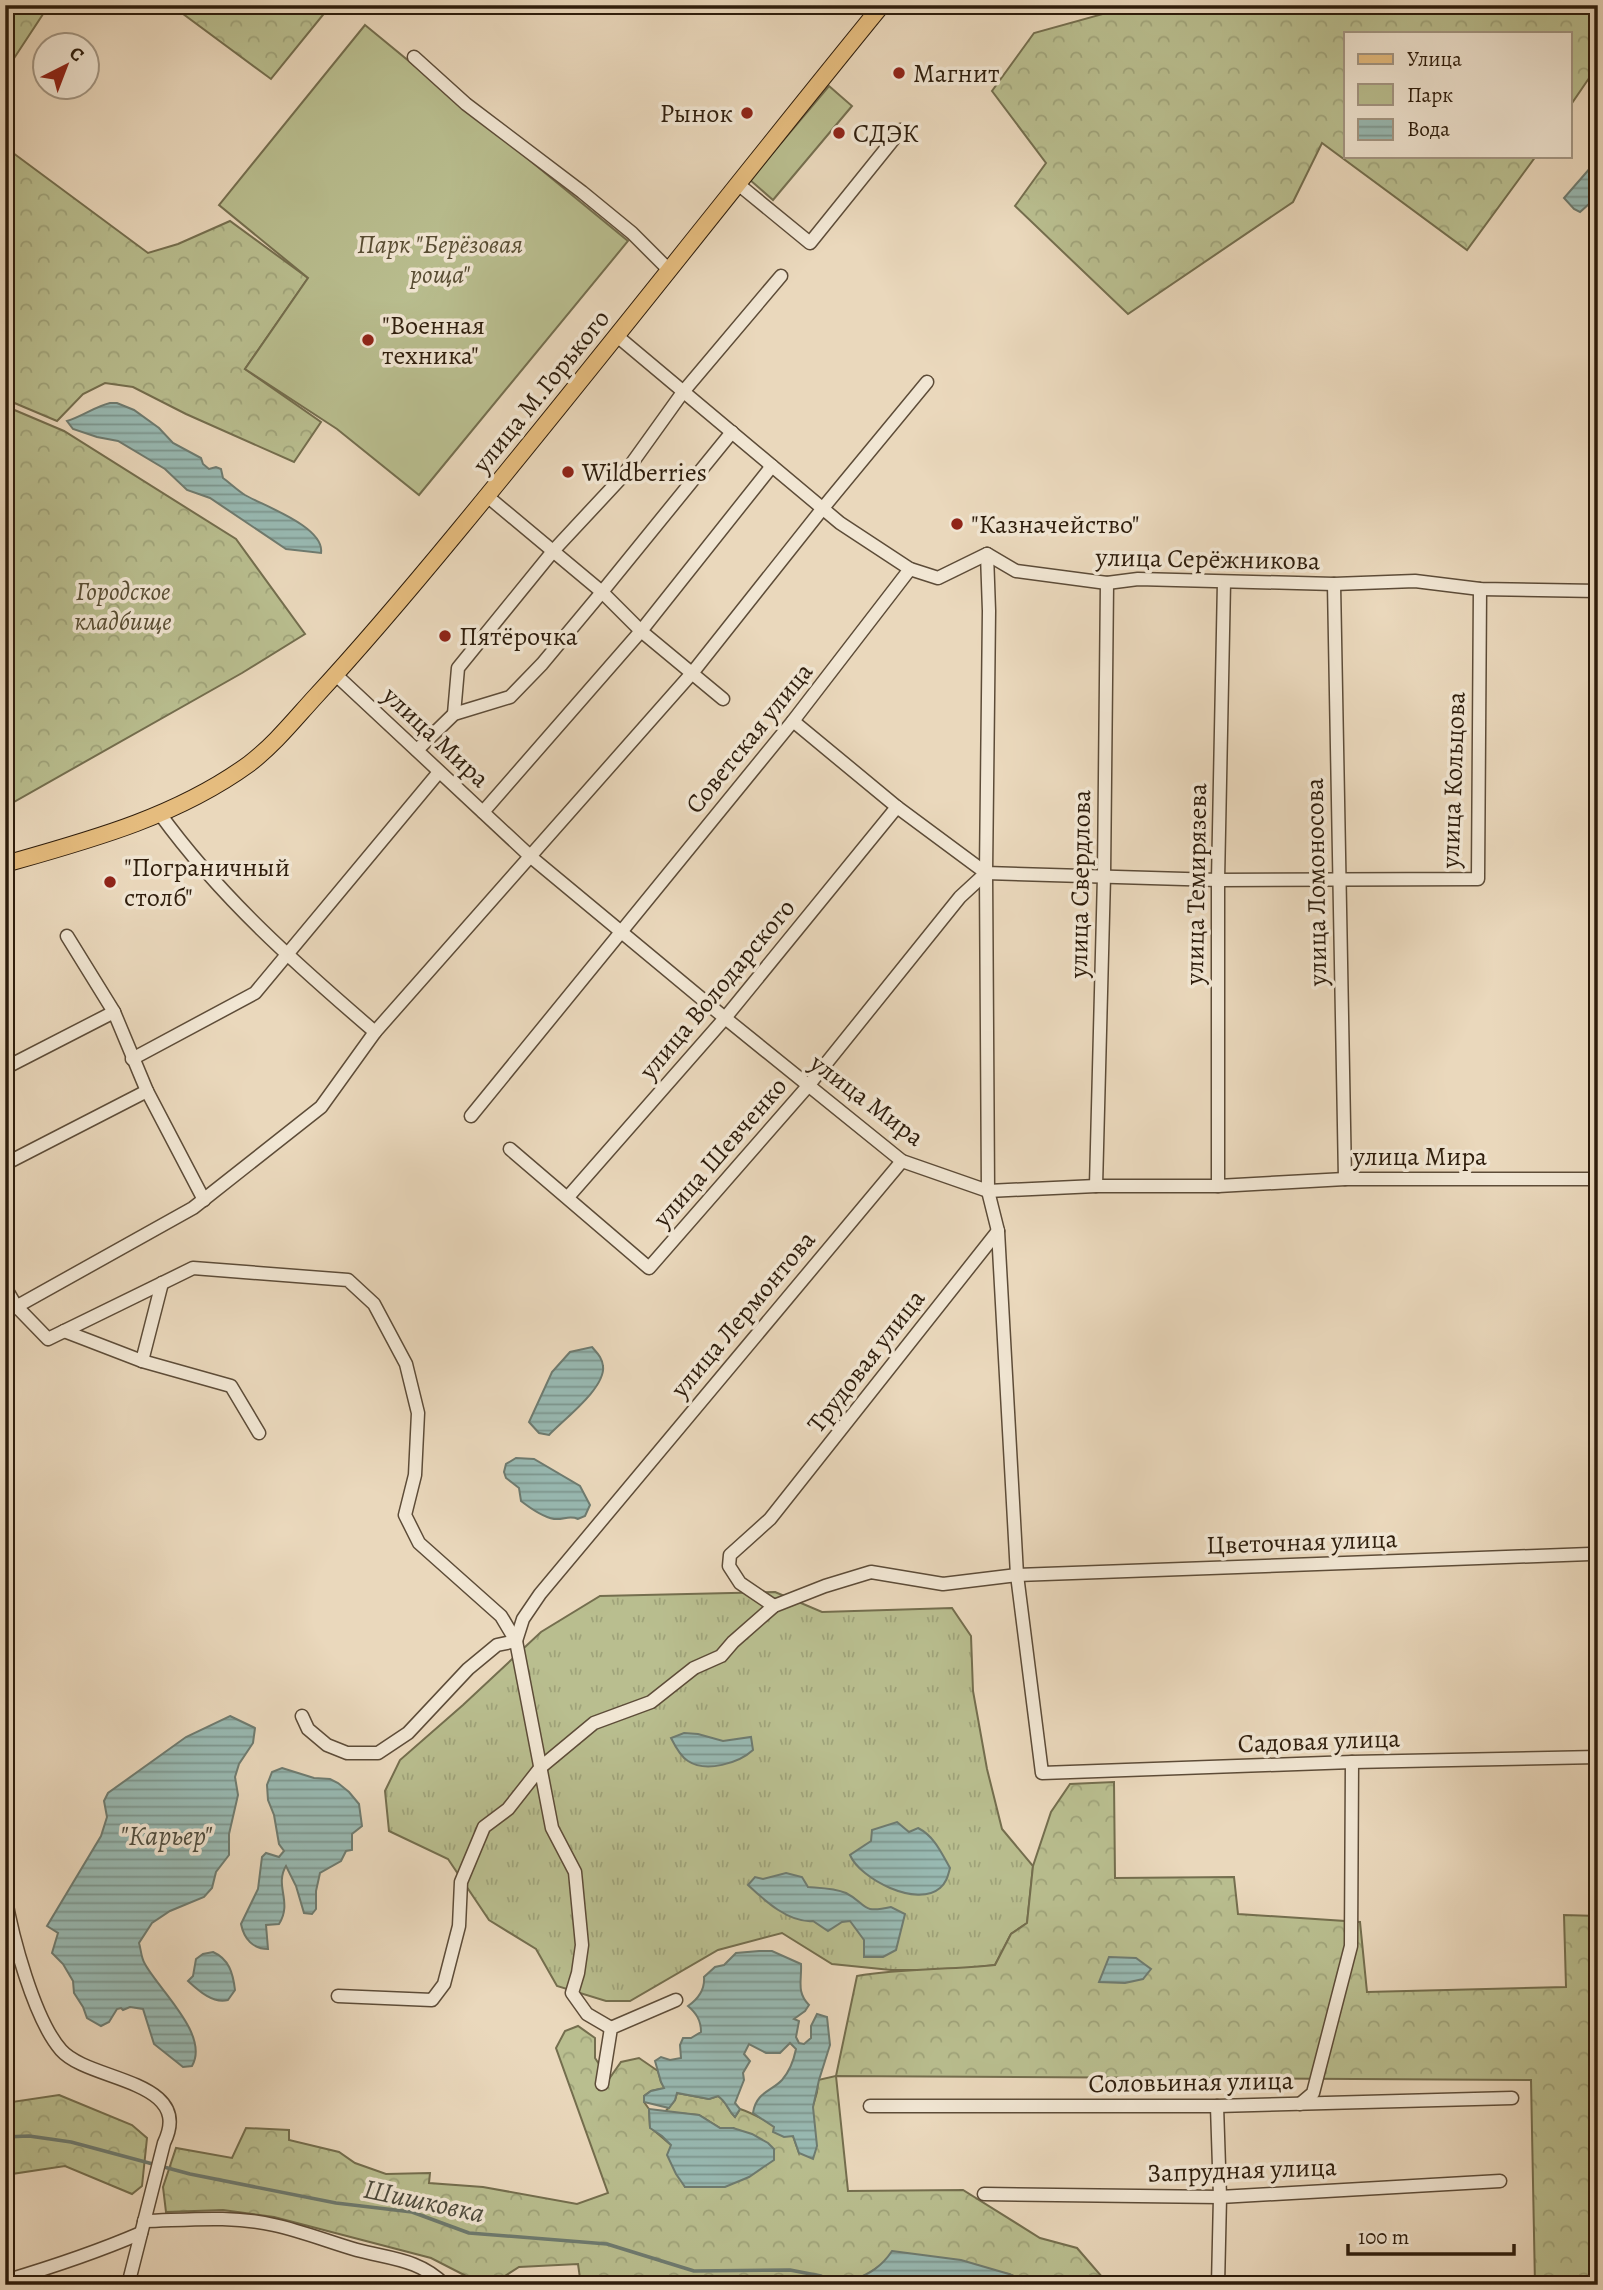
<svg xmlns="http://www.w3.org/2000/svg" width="1603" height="2290" viewBox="0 0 1603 2290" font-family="Alegreya,serif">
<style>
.grass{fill:url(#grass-tufts);stroke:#746e4e;stroke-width:2}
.forest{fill:url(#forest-crowns);stroke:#746e4e;stroke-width:2}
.green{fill:#b9be8f;stroke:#746e4e;stroke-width:2}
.water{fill:url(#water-rules);stroke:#6e7b70;stroke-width:2}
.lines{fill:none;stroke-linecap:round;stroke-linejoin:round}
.stream{stroke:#6e7b70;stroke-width:3.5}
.minor-casing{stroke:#5d4c38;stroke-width:15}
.major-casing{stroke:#2e1d0c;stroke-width:18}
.minor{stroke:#f1e6d3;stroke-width:12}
.major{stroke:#e5bc7e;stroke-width:16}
.poi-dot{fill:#8f2418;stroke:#f1e6d3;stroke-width:2.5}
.labels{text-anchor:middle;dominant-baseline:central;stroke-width:7;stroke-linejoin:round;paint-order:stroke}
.poi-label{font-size:26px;fill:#2e1d0c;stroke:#f1e6d3;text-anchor:start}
.park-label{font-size:26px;font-style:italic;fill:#584d33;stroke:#f1e6d3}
.street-label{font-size:26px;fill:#2e1d0c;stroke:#f1e6d3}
.water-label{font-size:28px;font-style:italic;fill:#4e4c3e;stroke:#f1e6d3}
</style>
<defs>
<pattern id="grass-tufts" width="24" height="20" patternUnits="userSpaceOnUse" patternTransform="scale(1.75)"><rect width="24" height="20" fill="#b9be8f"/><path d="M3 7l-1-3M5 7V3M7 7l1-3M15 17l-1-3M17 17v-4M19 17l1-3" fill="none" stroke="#9fa37a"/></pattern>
<pattern id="forest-crowns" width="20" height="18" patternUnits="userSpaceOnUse" patternTransform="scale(1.75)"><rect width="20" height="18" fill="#b9be8f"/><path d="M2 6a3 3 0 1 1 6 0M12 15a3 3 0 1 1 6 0" fill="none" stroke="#9fa37a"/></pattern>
<pattern id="water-rules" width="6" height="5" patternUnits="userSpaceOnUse" patternTransform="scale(1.75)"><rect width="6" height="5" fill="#98b9b2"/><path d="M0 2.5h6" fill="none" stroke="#7c968f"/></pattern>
</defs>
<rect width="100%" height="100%" fill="#ead8bc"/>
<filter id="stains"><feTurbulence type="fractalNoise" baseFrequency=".00286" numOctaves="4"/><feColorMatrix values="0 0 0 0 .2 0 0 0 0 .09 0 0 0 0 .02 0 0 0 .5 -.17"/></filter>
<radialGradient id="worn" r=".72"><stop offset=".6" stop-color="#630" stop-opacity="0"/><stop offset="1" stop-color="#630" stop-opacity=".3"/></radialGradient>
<path class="grass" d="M775 1592 822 1612 952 1608 971 1636 973 1691 987 1769 1002 1829 1033 1866 1027 1923 1011 1934 995 1965 951 1970H891L832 1964 782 1933 718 1950 630 2001H606L557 1986 536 1949 489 1920 448 1859 389 1831 385 1791 400 1760 463 1705 541 1632 600 1596Z"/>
<g class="forest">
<path d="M5 5H49L5 72Z"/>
<path d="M171 5H331L271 79Z"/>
<path d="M1108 5H1582L1598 18V65L1570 106V33H1346V156H1536L1467 250 1322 143 1293 202 1128 314 1015 206 1046 163 992 91 1034 33 1103 14Z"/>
<path d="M5 147 148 253 178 244 230 221 308 278 245 369 321 422 294 462 186 414 133 387 105 383 83 394 57 421 5 399Z"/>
<path d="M5 406 64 431 236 539 305 634 242 673 5 807Z"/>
<path d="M1114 1782 1115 1878 1234 1877 1238 1914 1360 1922 1367 1992 1566 1987 1564 1915 1598 1916V2285H1535L1531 2080 836 2076 848 2191 963 2190 1040 2238 1077 2248 1109 2285H1035L1009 2274 883 2264 866 2275 853 2280 851 2285H581L578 2264 519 2267 494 2283 468 2277 431 2258 274 2217 223 2210 166 2212 163 2187 176 2148 232 2158 246 2128 289 2130V2140L339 2152 355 2163 386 2174 430 2173 429 2183 483 2187 577 2204 608 2193 556 2048 565 2031 578 2026 595 2038V2058L609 2079 621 2062 639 2058 658 2071 661 2082 665 2088 651 2091 644 2096V2102L649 2109 650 2127 671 2145 685 2187 703 2186 733 2128H720L699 2115 665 2112 675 2100 677 2093 709 2099 718 2096C728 2103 727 2109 735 2117L740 2109C759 2115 775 2127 793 2136L799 2153 817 2092 818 2080 836 2076 857 1976C903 1968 949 1970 995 1965L1011 1934 1027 1923 1033 1866 1051 1812 1070 1784Z"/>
<path d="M59 2095 132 2125 147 2138 142 2186 132 2194 65 2166 5 2175V2103Z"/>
</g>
<g class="green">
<path d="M365 25 628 241 419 495 337 429 245 369 308 278 219 205Z"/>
<path d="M829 86 852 106 773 200 750 180Z"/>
</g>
<g class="water">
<path d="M1598 159V196L1580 212 1574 209 1564 198Z"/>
<path d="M110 403H117L134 410 159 428 173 443 201 458 203 464 209 469 216 467 221 469 223 478C230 483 237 490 245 495 264 506 325 527 321 553L286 549 210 498 187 490 165 469 118 441 97 437 73 429 67 421C83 416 94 407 110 403Z"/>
<path d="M592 1347C597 1353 602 1357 603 1366 606 1388 563 1420 549 1435L539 1433 529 1422 552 1372 570 1352Z"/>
<path d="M516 1458 534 1459 580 1486 590 1505 585 1516 578 1519C569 1515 564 1520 554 1519 543 1517 530 1508 521 1501L519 1488 506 1478 504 1472 506 1464Z"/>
<path d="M230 1716 255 1728 253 1743 239 1764 235 1777 238 1795 229 1834V1855L216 1872 212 1888 204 1897 170 1911 152 1923 139 1943C141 1949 141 1958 145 1964 159 1990 210 2035 192 2066L183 2067 154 2044 143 2009 130 2007 123 2010 121 2008 117 2009 109 2022 101 2026 87 2018 83 2007 74 1993 73 1981 63 1964 52 1953 58 1933 47 1926 101 1836 107 1817 104 1801 108 1793 186 1737Z"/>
<path d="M684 1733 698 1734 723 1741 751 1737 753 1750C739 1763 706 1773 688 1761 681 1757 675 1746 671 1738Z"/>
<path d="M282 1768 314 1778 330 1779 338 1783 349 1792 359 1804 362 1826 352 1834V1850L346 1851 341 1861 320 1873 316 1891V1909L312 1914 304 1913 296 1886 286 1866C274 1886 293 1902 279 1924L266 1925 268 1949C253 1949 244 1939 241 1924L258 1889 262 1857 266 1853 279 1857 284 1851 279 1844 274 1815 268 1800 267 1785 272 1772Z"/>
<path d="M897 1822 909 1832 918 1828C934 1836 941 1852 950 1868 948 1875 947 1882 940 1888 917 1908 860 1879 850 1855L871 1841 872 1830Z"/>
<path d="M786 1873 802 1877 808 1887C820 1888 834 1888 846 1893 868 1904 859 1914 891 1907L905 1914 896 1950 883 1957H864V1940L850 1921 842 1922 828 1931 813 1921C789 1923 765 1901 748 1885L755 1877 763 1879Z"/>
<path d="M759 1951H772L801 1964C802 1980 796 1992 809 2005L805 2011 794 2019 799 2021 796 2037 799 2043 804 2044 811 2038V2026L817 2014 827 2017 830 2045 819 2080 813 2107 817 2146 813 2159 799 2153 793 2136 784 2137 773 2132 774 2127 753 2113C756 2092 772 2091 782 2080 789 2072 794 2059 796 2049L790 2043 780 2053H766L749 2044 744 2054 750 2061 743 2073 744 2080 735 2103 740 2109 735 2117C727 2110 728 2103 718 2096L709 2099 677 2093 675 2100 669 2108 644 2102V2096L651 2091 664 2088 661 2082 655 2061 661 2057 670 2060 681 2058 680 2045 683 2038H691L701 2032C701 2020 696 2013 688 2006 698 1999 705 1989 704 1977L715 1967 724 1965 736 1953Z"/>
<path d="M213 1952C229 1959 233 1973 235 1990L228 2000C213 2004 199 1991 188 1981L193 1976 196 1959 203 1954Z"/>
<path d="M1109 1957 1136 1958 1151 1969 1143 1979 1125 1983 1099 1982Z"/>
<path d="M649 2109 699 2115 720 2128H733L752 2134 768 2143 774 2149V2160L749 2177 725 2187H685L676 2174 667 2155 671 2145 662 2136 650 2128Z"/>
<path d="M892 2251 961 2260 1009 2274 1035 2285H851L853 2280C870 2274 882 2266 892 2251Z"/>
</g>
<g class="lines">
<path class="stream" d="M5 2137 29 2136 71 2142 190 2174 336 2203 412 2212 469 2233 607 2244 694 2271 790 2270 821 2276 835 2285"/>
<g class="minor-casing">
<g id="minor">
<path d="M414 57 466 104 582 192 632 233 669 270"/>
<path d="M738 184 810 243 901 130"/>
<path d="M617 336 840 523 910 569 938 578 987 554 1016 571 1107 583 1138 579 1334 584 1415 581 1480 589 1598 591"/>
<path d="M487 496 602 592 641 631 723 699"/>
<path d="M987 554 989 611 986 873 988 1191 998 1231 1017 1575 1042 1773 1352 1762 1598 1757"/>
<path d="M1334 584 1345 1179"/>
<path d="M336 675 531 857 725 1018 902 1161 988 1191 1096 1186H1218L1345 1179H1598"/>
<path d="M454 714 458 668 554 550 622 477 683 392 781 276"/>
<path d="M793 721 897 807 986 873 1218 880 1478 879 1480 589"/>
<path d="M417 750 454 714 510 697 542 664 602 592 732 432"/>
<path d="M483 812 641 631 772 466"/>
<path d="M160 814C221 898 297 965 375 1032"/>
<path d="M67 936 114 1012 147 1091 204 1200"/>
<path d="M132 1059 255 993 439 772"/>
<path d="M5 1068 114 1012"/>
<path d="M471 1116 793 721 910 569"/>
<path d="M510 1149 649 1268 808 1086 960 897 986 873"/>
<path d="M5 1164 147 1091"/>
<path d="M1596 1179 1598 919"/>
<path d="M1096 1186 1104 876 1107 583"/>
<path d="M1218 1186V880L1224 582"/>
<path d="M568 1197 725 1018 897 807"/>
<path d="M5 1287 16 1306 48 1339 193 1268 348 1280 374 1304 406 1364 418 1413 415 1475 405 1515 419 1543 501 1616 516 1641 552 1828 575 1872 582 1945 578 1973 572 1993 587 2014 611 2028"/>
<path d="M5 1313 193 1208 321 1107 375 1032 693 672 823 508 927 382"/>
<path d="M64 1331 142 1361 162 1283"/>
<path d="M142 1361 231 1386 259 1433"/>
<path d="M774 1606 740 1583 729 1566 730 1555 770 1519 998 1231"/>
<path d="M516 1641 523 1619 540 1594 902 1161"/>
<path d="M302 1716 308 1729 327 1745 347 1753H378L408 1733 468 1669 497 1645 516 1641"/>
<path d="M5 1895C12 1936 34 2019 61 2050 89 2082 195 2079 164 2143L128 2285"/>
<path d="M338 1996 432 2000 444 1984 459 1926 461 1882 484 1827 508 1809 541 1767 594 1723 651 1702 694 1668 721 1656 733 1642 774 1606 825 1586 871 1572 943 1584 1017 1575 1590 1554"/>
<path d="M602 2084 611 2028 676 2000"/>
<path d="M1300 2104 1313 2093 1351 1946 1352 1762"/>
<path d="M870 2106H1217L1512 2098"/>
<path d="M1217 2106 1220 2197 1218 2285"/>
<path d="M984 2194 1220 2197 1500 2181"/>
<path d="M144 2221C187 2220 231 2215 274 2225 302 2231 329 2242 357 2250 391 2259 419 2259 445 2285"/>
<path d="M5 2281C52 2267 97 2252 141 2233"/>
</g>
</g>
<g class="major-casing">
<path id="major" d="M5 864C90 840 176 817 249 764 274 745 294 720 315 697 365 643 412 587 459 530 602 357 740 179 882 5"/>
</g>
<use href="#minor" class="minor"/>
<use href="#major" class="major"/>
</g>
<g class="poi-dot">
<circle cx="899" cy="73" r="7"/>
<circle cx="747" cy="113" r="7"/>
<circle cx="839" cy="133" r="7"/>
<circle cx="368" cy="340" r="7"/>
<circle cx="568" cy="472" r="7"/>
<circle cx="957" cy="524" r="7"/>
<circle cx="445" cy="636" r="7"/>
<circle cx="110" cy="882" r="7"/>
</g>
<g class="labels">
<g class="poi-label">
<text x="913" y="73">Магнит</text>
<text x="733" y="113" text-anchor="end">Рынок</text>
<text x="853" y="133">СДЭК</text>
<text x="382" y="325">"Военная<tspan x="382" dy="30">техника"</tspan></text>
<text x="582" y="472">Wildberries</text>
<text x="971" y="524">"Казначейство"</text>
<text x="459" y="636">Пятёрочка</text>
<text x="124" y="867">"Пограничный<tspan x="124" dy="30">столб"</tspan></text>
</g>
<g class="park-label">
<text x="440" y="244">Парк "Берёзовая<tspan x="440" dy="30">роща"</tspan></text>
<text x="123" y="591">Городское<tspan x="123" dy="30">кладбище</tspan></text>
</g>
<g class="street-label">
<text transform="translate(541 391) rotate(-51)">улица М.Горького</text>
<text transform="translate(1208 559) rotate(1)">улица Серёжникова</text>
<text transform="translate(436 737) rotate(43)">улица Мира</text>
<text transform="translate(749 738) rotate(-51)">Советская улица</text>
<text transform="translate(1453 780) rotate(-88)">улица Кольцова</text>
<text transform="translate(1316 882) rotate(-91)">улица Ломоносова</text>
<text transform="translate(1080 884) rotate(-89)">улица Свердлова</text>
<text transform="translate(1196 884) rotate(-89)">улица Темирязева</text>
<text transform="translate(717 989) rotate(-50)">улица Володарского</text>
<text transform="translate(867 1100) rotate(37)">улица Мира</text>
<text transform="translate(720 1152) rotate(-49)">улица Шевченко</text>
<text x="1420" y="1156">улица Мира</text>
<text transform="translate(743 1314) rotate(-50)">улица Лермонтова</text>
<text transform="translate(866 1361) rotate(-52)">Трудовая улица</text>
<text transform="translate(1302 1542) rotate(-2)">Цветочная улица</text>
<text transform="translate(1319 1741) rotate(-2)">Садовая улица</text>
<text transform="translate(1191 2082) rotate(-1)">Соловьиная улица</text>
<text transform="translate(1242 2170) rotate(-2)">Запрудная улица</text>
</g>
<g class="water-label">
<text x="166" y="1836">"Карьер"</text>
<text transform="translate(424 2201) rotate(12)">Шишковка</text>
</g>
</g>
<rect width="1603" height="2290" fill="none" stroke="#ead8bc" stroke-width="28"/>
<rect x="7" y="7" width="1589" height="2276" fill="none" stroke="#2e1d0c" stroke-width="3.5"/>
<rect x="14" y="14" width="1575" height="2262" fill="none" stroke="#2e1d0c" stroke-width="2"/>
<rect x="1344" y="32" width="228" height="126" fill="#f1e6d3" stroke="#a39683" stroke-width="2"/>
<rect x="1358" y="54" width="35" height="10" fill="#e5bc7e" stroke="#a39683" stroke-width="2"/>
<text x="1407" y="66" font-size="21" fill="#2e1d0c">Улица</text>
<rect x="1358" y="84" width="35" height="21" fill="#b9be8f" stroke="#a39683" stroke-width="2"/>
<text x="1407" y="102" font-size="21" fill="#2e1d0c">Парк</text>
<rect x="1358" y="119" width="35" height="21" fill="url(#water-rules)" stroke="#a39683" stroke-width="2"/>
<text x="1407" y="136" font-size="21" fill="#2e1d0c">Вода</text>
<g transform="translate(66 66) rotate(42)"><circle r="33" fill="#f1e6d3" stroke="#a39683" stroke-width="2"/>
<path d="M0-5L12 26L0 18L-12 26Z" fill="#8f2418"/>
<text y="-10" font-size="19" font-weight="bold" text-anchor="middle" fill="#2e1d0c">С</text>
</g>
<path d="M1348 2244v10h166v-10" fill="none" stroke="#2e1d0c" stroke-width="3.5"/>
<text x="1358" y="2244" font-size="21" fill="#2e1d0c" stroke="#f1e6d3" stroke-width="5" paint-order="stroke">100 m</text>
<rect width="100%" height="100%" filter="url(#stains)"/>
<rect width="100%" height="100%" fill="url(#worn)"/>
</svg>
